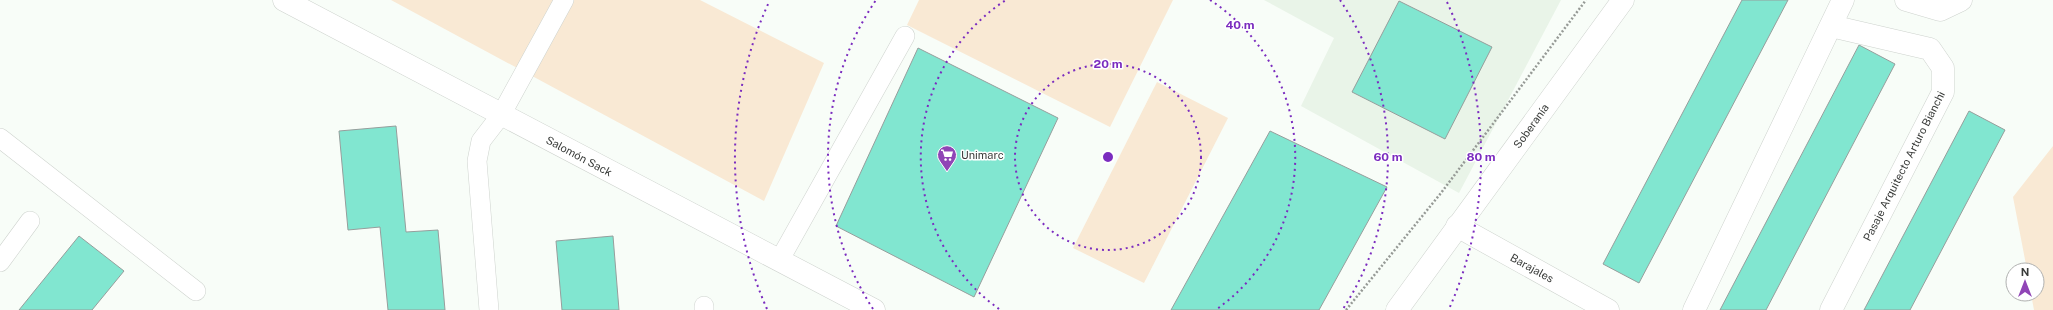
<svg xmlns="http://www.w3.org/2000/svg" width="2053" height="310" viewBox="0 0 2053 310" font-family="'Public Sans',sans-serif">
<style>
.built{fill:#e9f4e8}
.green{fill:#f9e9d4}
.building{fill:#81e6d0;stroke:#969e9c}
.lines{fill:none;stroke-linecap:round;stroke-linejoin:round}
.lane-casing{stroke:#ced3ce;stroke-width:20}
.street-casing{stroke:#ced3ce;stroke-width:23}
.secondary-casing{stroke:#ced3ce;stroke-width:23}
.path{stroke:#969a96;stroke-width:2.5;stroke-dasharray:2 2;stroke-linecap:butt}
.lane{stroke:#fff;stroke-width:19}
.street{stroke:#fff;stroke-width:22}
.secondary{stroke:#fff;stroke-width:22}
.ring{fill:none;stroke:#7b2cbf;stroke-width:2;stroke-dasharray:2 4}
.labels{text-anchor:middle;dominant-baseline:central;stroke-width:3;stroke-linejoin:round;paint-order:stroke}
.street-label{font-size:11px;fill:#393b39;stroke:#fff}
.poi-label{font-size:11px;fill:#393b39;stroke:#fff;text-anchor:start}
.centre{fill:#7b2cbf;stroke:#fff;stroke-width:2}
.ring-label{font-size:12px;text-anchor:middle;font-weight:bold;fill:#7b2cbf;stroke:#fff;stroke-width:3;stroke-linejoin:round;paint-order:stroke}
</style>
<rect width="100%" height="100%" fill="#f8fdf8"/>
<path class="built" d="M1264 0H1561L1459 193 1301 106 1334 38Z"/>
<g class="green">
<path d="M391 0H700L824 63 764 201Z"/>
<path d="M919 0H1173L1110 127 907 25Z"/>
<path d="M1157 82 1228 118 1144 283 1073 248Z"/>
<path d="M2053 146V310H2034L2031 294H2037V270H2027L2013 197Z"/>
</g>
<g class="building">
<path d="M1742 0H1788L1639 283 1603 264Z"/>
<path d="M1399 1 1492 47 1445 139 1352 92Z"/>
<path d="M1859 45 1895 64 1766 310H1720Z"/>
<path d="M918 48 1058 118 974 297 836 226Z"/>
<path d="M1969 111 2005 130 1910 310H1864Z"/>
<path d="M396 126 406 232 438 230 445 310H388L380 227 348 230 339 131Z"/>
<path d="M1270 131 1387 187 1319 310H1171Z"/>
<path d="M79 236 124 271 92 310H19Z"/>
<path d="M613 236 619 310H562L556 241Z"/>
</g>
<g class="lines">
<g class="lane-casing">
<g id="lane">
<path d="M0 138 196 291"/>
<path d="M779 261 905 36"/>
<path d="M0 262 30 221"/>
<path d="M704 306V310"/>
<path d="M489 310 477 161 481 141 501 115 564 0"/>
</g>
</g>
<g class="street-casing">
<g id="street">
<path d="M1906 0 1940 10 1961 0"/>
<path d="M1831 26 1930 49 1943 68V92L1831 310"/>
<path d="M1457 226 1608 310"/>
<path d="M1694 310 1843 0"/>
</g>
</g>
<g class="secondary-casing">
<g id="secondary">
<path d="M284 0 874 310"/>
<path d="M1397 310 1623 0"/>
</g>
</g>
<path class="path" d="M1346 310 1441 193 1586 0"/>
<use href="#lane" class="lane"/>
<use href="#street" class="street"/>
<use href="#secondary" class="secondary"/>
</g>
<g class="ring">
<circle cx="1108" cy="157" r="93"/>
<path d="M999 309A187 187 0 0 1 1006 0M1210 0A187 187 0 0 1 1217 309"/>
<path d="M873 309A280 280 0 0 1 876 0M1340 0A280 280 0 0 1 1343 309"/>
<path d="M767 309A373 373 0 0 1 769 2M1447 2A373 373 0 0 1 1449 309"/>
</g>
<defs>
<g id="supermarket-pin" transform="scale(1)"><path d="M0 17L-7.5 6A9.5 9.5 0 1 1 7.5 6Z" fill="#9045b6" stroke="#fff"/><path d="M-6-5.5h2.5l.6 2H6L4.5 2H-2.5L-4.4-4H-6ZM-1.5 3.2a1.3 1.3 0 1 0 .1 0ZM3 3.2a1.3 1.3 0 1 0 .1 0Z" fill="#fff"/></g>
</defs>
<g fill-rule="evenodd">
<use href="#supermarket-pin" x="947" y="155"/>
</g>
<g class="labels">
<g class="street-label">
<text transform="translate(1531 126) rotate(-54)">Soberanía</text>
<text transform="translate(579 156) rotate(28)">Salomón Sack</text>
<text transform="translate(1904 166) rotate(-63)">Pasaje Arquitecto Arturo Bianchi</text>
<text transform="translate(1532 268) rotate(29)">Barajales</text>
</g>
<g class="poi-label">
<text x="961" y="155">Unimarc</text>
</g>
</g>
<circle cx="1108" cy="157" r="6" class="centre"/>
<g class="ring-label">
<text x="1240" y="29">40 m</text>
<text x="1108" y="68">20 m</text>
<text x="1388" y="161">60 m</text>
<text x="1481" y="161">80 m</text>
</g>
<g transform="translate(2025 282)"><circle r="19" fill="#ffffff" stroke="#b0b1b0"/>
<path d="M0-3L7 15L0 10L-7 15Z" fill="#9045b6"/>
<text y="-6" font-size="11" font-weight="bold" text-anchor="middle" fill="#393b39">N</text>
</g>
</svg>
